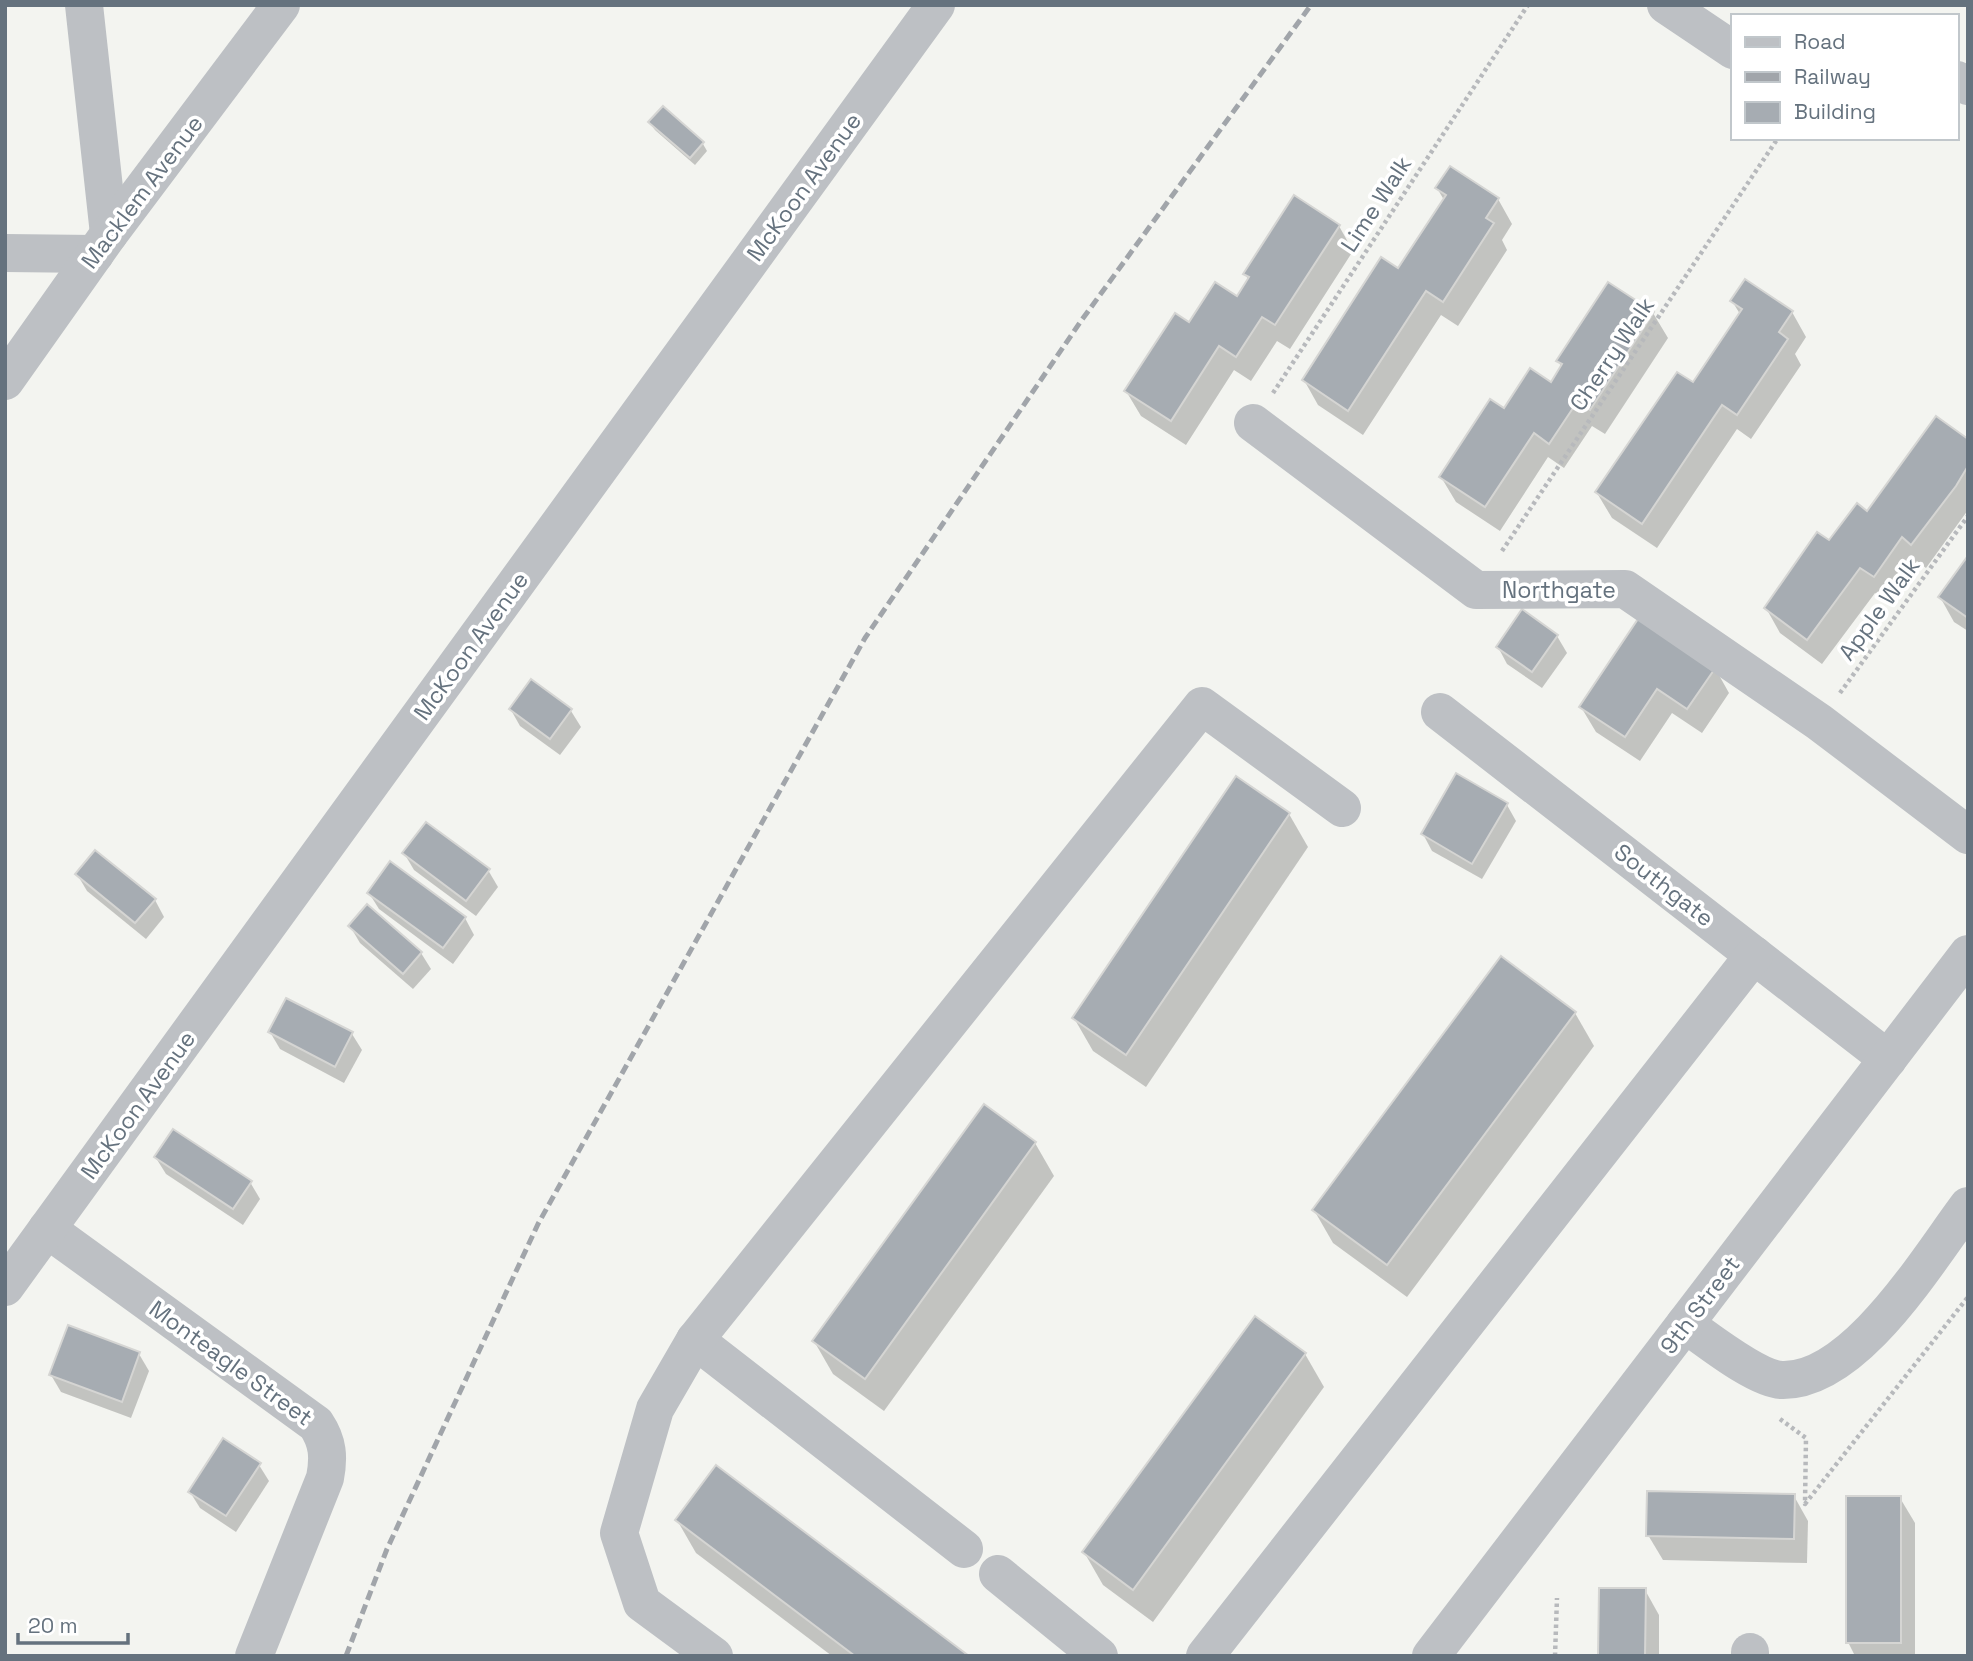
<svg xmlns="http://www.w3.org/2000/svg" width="1973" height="1661" viewBox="0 0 1973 1661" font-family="'Space Grotesk',sans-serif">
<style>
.shadow{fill:#0003}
.building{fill:#a6acb2;stroke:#d5d5d3;stroke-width:2}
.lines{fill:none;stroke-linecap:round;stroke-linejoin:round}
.path{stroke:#b7b9bc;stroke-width:4.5;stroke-dasharray:3.5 3.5;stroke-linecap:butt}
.minor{stroke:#bdc0c4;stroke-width:38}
.rail{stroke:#a1a5aa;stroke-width:5;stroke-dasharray:10 5;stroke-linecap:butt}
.labels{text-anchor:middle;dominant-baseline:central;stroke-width:7;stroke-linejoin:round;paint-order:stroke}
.street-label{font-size:23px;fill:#65727e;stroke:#fff}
</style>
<rect width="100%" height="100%" fill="#f3f4f0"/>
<g class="shadow">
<path d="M650 123 703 144 707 151 695 165 655 130Z"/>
<path d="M1437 188 1498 199 1512 224 1502 240 1507 250 1458 326 1441 315 1363 435 1318 405 1304 380 1399 270 1444 200Z"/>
<path d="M1339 226 1353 251 1290 349 1277 341 1251 381 1234 370 1186 445 1141 416 1126 391 1190 324 1238 299 1249 281 1245 274Z"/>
<path d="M1732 301 1792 312 1806 337 1795 354 1801 365 1751 439 1737 429 1657 548 1612 518 1597 493 1693 385 1740 314Z"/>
<path d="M1653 313 1668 338 1605 434 1592 426 1564 468 1548 457 1500 531 1456 502 1441 477 1505 410 1552 384 1562 368 1558 361Z"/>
<path d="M1968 441V510L1926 568 1917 561 1889 601 1875 593 1822 664 1780 633 1766 608 1829 543Z"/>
<path d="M1968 560V631L1954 622 1940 597Z"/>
<path d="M1557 636 1567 653 1542 688 1507 664 1498 647Z"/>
<path d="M1715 668 1729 693 1702 733 1672 713 1640 761 1596 732 1581 707Z"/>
<path d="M531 681 571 711 581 727 560 755 520 726 511 710Z"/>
<path d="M1507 805 1516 821 1482 879 1432 851 1423 834Z"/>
<path d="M1289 814 1308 847 1146 1087 1093 1051 1074 1018Z"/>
<path d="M404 853 488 870 498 887 476 916 414 870Z"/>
<path d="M77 874 155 900 164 917 146 939 87 891Z"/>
<path d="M369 893 465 918 474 935 453 964 379 909Z"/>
<path d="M350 926 421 953 431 969 413 989 360 943Z"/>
<path d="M1575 1013 1594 1046 1407 1297 1333 1243 1314 1210Z"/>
<path d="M270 1032 352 1034 362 1050 344 1083 280 1049Z"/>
<path d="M1035 1143 1054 1176 884 1411 833 1374 814 1341Z"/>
<path d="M156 1158 250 1182 260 1199 243 1225 166 1174Z"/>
<path d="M1255 1318 1305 1354 1324 1387 1153 1622 1103 1585 1084 1552Z"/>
<path d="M139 1354 149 1371 131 1418 61 1392 51 1375Z"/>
<path d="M259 1465 269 1481 236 1532 200 1508 190 1492Z"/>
<path d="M1794 1496 1808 1521 1807 1563 1663 1560 1648 1535Z"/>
<path d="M1900 1498 1915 1523V1656H1855L1848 1642Z"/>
<path d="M677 1520 966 1656H832L696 1553Z"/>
<path d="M1645 1590 1659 1615V1656H1600Z"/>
</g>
<g class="building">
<path d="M663 106 704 142 690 158 648 122Z"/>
<path d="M1450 166 1499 198 1486 218 1494 223 1443 302 1426 291 1348 411 1302 380 1381 257 1398 268 1446 195 1435 188Z"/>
<path d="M1294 195 1340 225 1275 325 1262 317 1236 357 1219 346 1171 421 1124 391 1175 313 1189 322 1215 282 1237 296 1249 277 1243 274Z"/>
<path d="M1745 279 1793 311 1779 332 1788 339 1737 415 1722 405 1642 524 1595 492 1677 372 1693 382 1742 309 1730 301Z"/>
<path d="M1608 282 1654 312 1590 410 1577 402 1549 444 1534 433 1485 507 1439 477 1490 399 1504 408 1530 368 1551 382 1562 364 1556 361Z"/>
<path d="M1936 416 1968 439V466L1956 486 1911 545 1902 537 1874 577 1860 568 1807 640 1764 608 1817 532 1829 540 1857 503 1867 511Z"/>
<path d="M1967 557H1968V618L1938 597Z"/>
<path d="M1522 609 1558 635 1532 672 1496 647Z"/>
<path d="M1640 616 1716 667 1687 709 1657 689 1625 737 1579 707Z"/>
<path d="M531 679 572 709 550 739 509 709Z"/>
<path d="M1456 773 1508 803 1472 864 1421 834Z"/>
<path d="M1236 776 1290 813 1126 1055 1072 1018Z"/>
<path d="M426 822 490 869 466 901 402 853Z"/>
<path d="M95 850 156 899 135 923 75 874Z"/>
<path d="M390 861 466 917 443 948 367 893Z"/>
<path d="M367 904 422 952 403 974 348 926Z"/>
<path d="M1501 956 1576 1012 1387 1265 1312 1210Z"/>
<path d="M286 998 353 1032 335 1067 268 1032Z"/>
<path d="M984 1104 1036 1142 865 1379 812 1341Z"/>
<path d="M173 1129 252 1181 233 1209 154 1157Z"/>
<path d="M1255 1316 1306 1353 1133 1590 1082 1552Z"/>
<path d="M68 1325 140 1352 122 1402 49 1375Z"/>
<path d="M223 1438 261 1463 226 1516 188 1492Z"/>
<path d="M716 1465 969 1656H855L675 1520Z"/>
<path d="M1647 1491 1795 1494 1794 1539 1646 1536Z"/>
<rect x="1846" y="1496" width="55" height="147"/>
<path d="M1599 1588H1646L1645 1656H1598Z"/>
</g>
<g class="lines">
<g class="path">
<path d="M1273 393 1528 5"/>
<path d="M1502 551 1778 138"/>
<path d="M1840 693 1968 516"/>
<path d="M1780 1419 1806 1438 1805 1504 1968 1297"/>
<path d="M1555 1656 1557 1598"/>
</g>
<g class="minor">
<path d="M84 5 109 234"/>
<path d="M1666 5 1733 50"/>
<path d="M1957 80 1968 86"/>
<path d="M5 253 95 254"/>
<path d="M5 381 109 234 281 5"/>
<path d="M1253 423 1476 590 1625 589 1819 722 1968 835"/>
<path d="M1440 712 1888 1059"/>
<path d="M47 1229 316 1424C328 1442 329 1457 325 1478L254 1656"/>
<path d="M5 1287 936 5"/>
<path d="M1685 1324C1707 1339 1756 1379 1782 1380 1855 1382 1928 1259 1968 1206"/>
<path d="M695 1340 964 1549"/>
<path d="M998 1574 1099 1656"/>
<path d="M714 1656 642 1603 619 1533 655 1409 695 1340 1202 706 1342 808"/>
<path d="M1205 1656 1754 955"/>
<path d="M1431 1656 1968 954"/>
<path d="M1750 1656V1652"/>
</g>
<path class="rail" d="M346 1656 387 1549 538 1224 865 638 1081 321 1311 5"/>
</g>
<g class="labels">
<g class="street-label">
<text transform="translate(804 187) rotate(-54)">McKoon Avenue</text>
<text transform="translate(142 192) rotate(-53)">Macklem Avenue</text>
<text transform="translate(1376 204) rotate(-57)">Lime Walk</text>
<text transform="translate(1612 354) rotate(-56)">Cherry Walk</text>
<text x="1559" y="590">Northgate</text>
<text transform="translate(1879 609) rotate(-54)">Apple Walk</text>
<text transform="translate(471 646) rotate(-54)">McKoon Avenue</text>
<text transform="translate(1664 885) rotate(38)">Southgate</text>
<text transform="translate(138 1105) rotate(-54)">McKoon Avenue</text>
<text transform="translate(1700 1305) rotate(-53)">9th Street</text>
<text transform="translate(231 1363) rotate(36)">Monteagle Street</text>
</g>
</g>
<rect width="1973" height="1661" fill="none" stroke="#65727e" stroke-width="14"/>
<rect x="1731" y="14" width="228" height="126" fill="#ffffff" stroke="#c1c7cb" stroke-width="2"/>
<rect x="1745" y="37" width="35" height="10" fill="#bdc0c4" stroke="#c1c7cb" stroke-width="2"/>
<text x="1794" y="49" font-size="21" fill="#65727e">Road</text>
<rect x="1745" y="72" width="35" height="10" fill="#a1a5aa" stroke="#c1c7cb" stroke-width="2"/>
<text x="1794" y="84" font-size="21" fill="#65727e">Railway</text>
<rect x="1745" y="102" width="35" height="21" fill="#a6acb2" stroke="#c1c7cb" stroke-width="2"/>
<text x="1794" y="119" font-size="21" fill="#65727e">Building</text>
<path d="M18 1633v10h110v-10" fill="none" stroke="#65727e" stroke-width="3.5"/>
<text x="28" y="1633" font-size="21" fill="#65727e" stroke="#ffffff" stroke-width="5" paint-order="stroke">20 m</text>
</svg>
